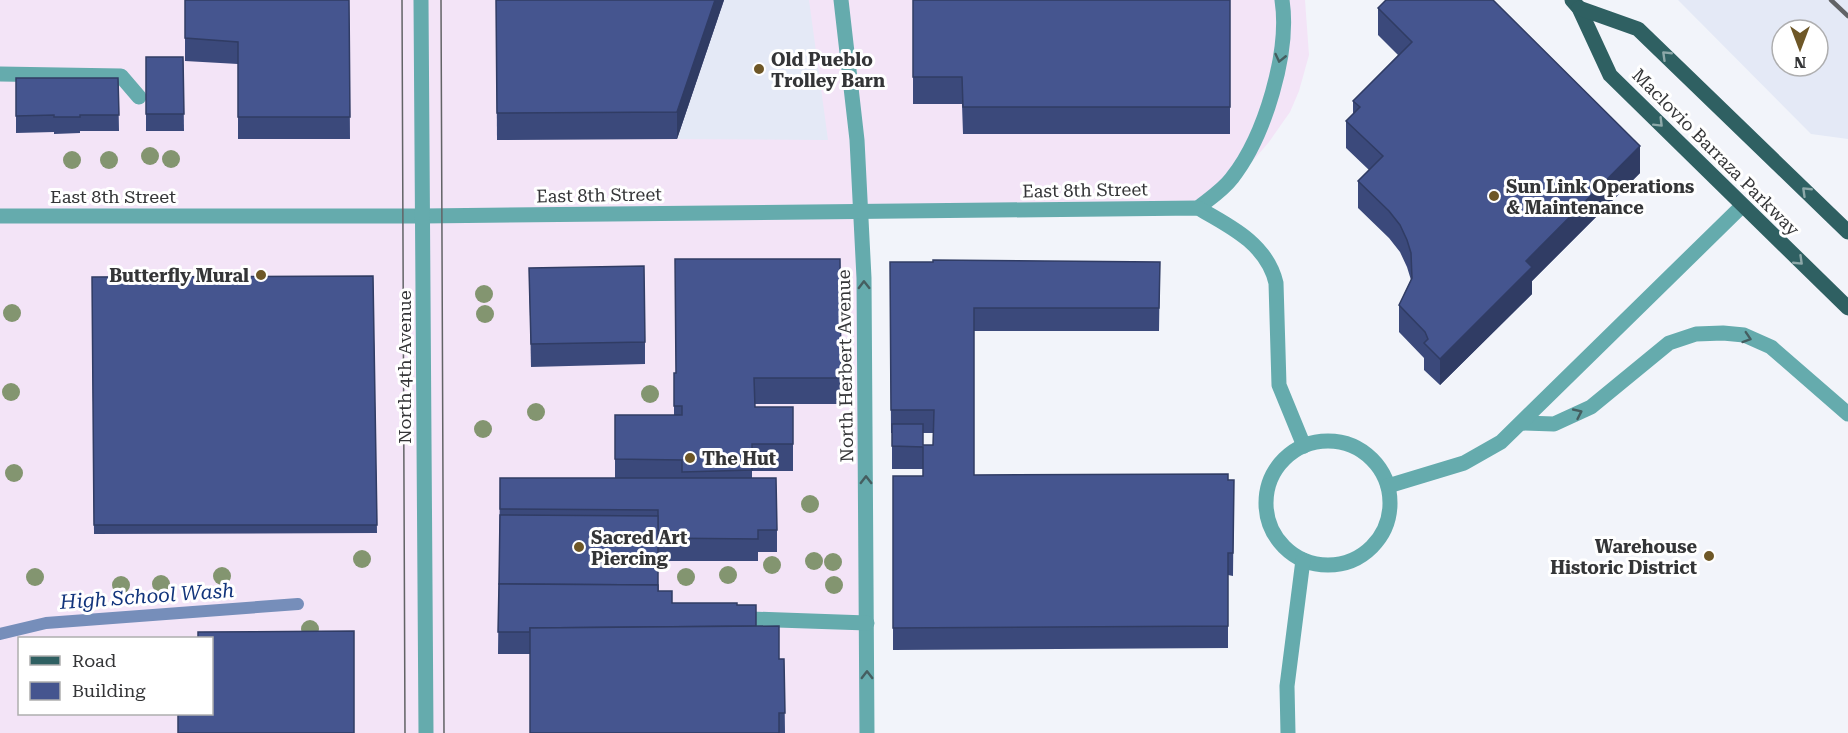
<svg xmlns="http://www.w3.org/2000/svg" width="1848" height="733" viewBox="0 0 1848 733" font-family="'Roboto Serif',serif">
<style>
.commercial{fill:#f3e4f7;fill-rule:evenodd}
.built{fill:#e4e9f6;fill-rule:evenodd}
.lines{fill:none;stroke-linecap:round;stroke-linejoin:round}
.stream{stroke:#768eba;stroke-width:12}
.service{stroke:#65abad;stroke-width:15}
.minor{stroke:#65abad;stroke-width:15}
.tertiary{stroke:#65abad;stroke-width:15}
.primary{stroke:#2f6062;stroke-width:15}
.tram{stroke:#626366;stroke-width:1.5}
.rail{stroke:#626366;stroke-width:4.5}
.tree{fill:#839570}
.wall{fill:#3b497b;fill-rule:evenodd}
.shaded-wall{fill:#303c64}
.building{fill:#45558f;stroke:#303c64;stroke-width:1.5}
.oneway{stroke:#8da8a9}
.oneway2{stroke:#455e60}
.poi-dot{fill:#6e5727;stroke:#fff;stroke-width:2}
.labels{text-anchor:middle;dominant-baseline:central;stroke-width:6;stroke-linejoin:round;paint-order:stroke}
.poi-label{font-size:18px;font-weight:bold;fill:#343537;stroke:#fff;text-anchor:start}
.street-label{font-size:18px;fill:#343537;stroke:#fff}
.water-label{font-size:20px;font-style:italic;fill:#12357c;stroke:#fff}
</style>
<rect width="100%" height="100%" fill="#f2f4fa"/>
<path class="commercial" d="M0 0H1305L1309 55 1299 91 1290 112 1269 142 1251 163 1198 208 862 212 867 733H0ZM20 638H212V714H20Z"/>
<g class="built">
<path d="M724 0H809L828 140 677 139Z"/>
<path d="M1678 0H1848V139L1811 134ZM1782 30H1818V66H1782Z"/>
</g>
<g class="lines">
<path class="stream" d="M0 634 46 623 298 604"/>
<g class="service">
<path d="M841 0 857 140 864 278 867 733"/>
<path d="M0 74 121 76 139 97"/>
<path d="M1522 423 1554 424 1591 407 1669 343 1696 334 1723 333 1744 335 1771 347 1848 414"/>
<path d="M751 619 867 623"/>
</g>
<g class="minor">
<path d="M1198 208C1209 199 1223 190 1232 178 1265 136 1290 52 1282 0"/>
<path d="M0 216H423L1198 208C1230 226 1267 244 1276 283L1279 385 1304 446"/>
<circle cx="1328" cy="503" r="62"/>
<path d="M1388 486 1464 463 1501 442 1742 206"/>
<path d="M1288 733 1287 686 1303 560"/>
</g>
<path class="tertiary" d="M421 0 426 733"/>
<g class="primary">
<path d="M1572 0 1579 8 1610 75 1848 308"/>
<path d="M1579 8 1638 29 1848 232"/>
</g>
<g class="tram">
<path d="M402 0 405 733"/>
<path d="M441 0 444 733"/>
</g>
<path class="rail" d="M1831 0 1848 16"/>
</g>
<g class="tree">
<circle cx="150" cy="156" r="9"/>
<circle cx="171" cy="159" r="9"/>
<circle cx="72" cy="160" r="9"/>
<circle cx="109" cy="160" r="9"/>
<circle cx="484" cy="294" r="9"/>
<circle cx="12" cy="313" r="9"/>
<circle cx="485" cy="314" r="9"/>
<circle cx="11" cy="392" r="9"/>
<circle cx="650" cy="394" r="9"/>
<circle cx="536" cy="412" r="9"/>
<circle cx="483" cy="429" r="9"/>
<circle cx="14" cy="473" r="9"/>
<circle cx="810" cy="504" r="9"/>
<circle cx="362" cy="559" r="9"/>
<circle cx="814" cy="561" r="9"/>
<circle cx="833" cy="562" r="9"/>
<circle cx="772" cy="565" r="9"/>
<circle cx="728" cy="575" r="9"/>
<circle cx="222" cy="576" r="9"/>
<circle cx="35" cy="577" r="9"/>
<circle cx="686" cy="577" r="9"/>
<circle cx="161" cy="584" r="9"/>
<circle cx="121" cy="585" r="9"/>
<circle cx="834" cy="585" r="9"/>
<circle cx="310" cy="629" r="9"/>
</g>
<g class="wall">
<path d="M185 0H349L350 139H238V64L185 61Z"/>
<path d="M496 0H724L677 139 497 140Z"/>
<path d="M913 0H1230V134H963L962 104H913Z"/>
<path d="M1378 8 1640 173 1532 281V294L1440 385 1424 370V358L1399 332V305L1411 280 1407 267 1400 252 1389 238 1358 208V181L1369 170 1346 148V121L1353 114V101L1398 55 1378 35Z"/>
<path d="M146 57H183L184 131H146Z"/>
<path d="M16 78H118L119 131H80V133L54 134V132L16 133Z"/>
<path d="M840 259 841 404H755V407H793V471H752V478L777 530V552H758V561H658V591L672 603 737 605 756 626 779 659H784L785 733H530V654H498L500 478H615V415H674V373H676Z"/>
<path d="M890 262H1160L1159 331H974V475L1234 480 1233 576 1228 575V648L893 650V476H923V469H892V433H891ZM923 433H934L933 445H923Z"/>
<path d="M529 268 645 342V364L531 367Z"/>
<path d="M373 276 377 533 94 534 92 277Z"/>
</g>
<g class="shaded-wall">
<path d="M715 0H724L677 139V112Z"/>
<path d="M1640 146V173L1532 281V294L1440 385V359L1526 261Z"/>
</g>
<g class="building">
<path d="M185 0H349L350 117H238V42L185 38Z"/>
<path d="M496 0H715L677 112 497 113Z"/>
<path d="M913 0H1230V107H963L962 77H913Z"/>
<path d="M1386 0H1493L1640 146 1526 261 1532 267 1440 359 1424 343 1428 339 1425 332 1399 305 1412 278 1411 253 1407 240 1400 225 1389 211 1358 181 1383 156 1346 121 1360 107 1353 101 1412 42 1378 8Z"/>
<path d="M146 57H183L184 114H146Z"/>
<path d="M16 78H118L119 115H80V117H54V115L16 116Z"/>
<path d="M675 259H840L841 378H754L755 407H793V444H752V470L682 472V460L615 459V415H682V406H674V373H676Z"/>
<path d="M933 260 1160 262 1159 308H974V475L1228 474V480H1234L1233 553H1228V626L893 628V476H923V447L892 446V424H923V445H933L934 410H891L890 262H933Z"/>
<path d="M644 266 645 342 531 344 529 268Z"/>
<path d="M373 276 377 525H94L92 277Z"/>
<path d="M500 478H776L777 530H758V539L658 538V510L500 509Z"/>
<path d="M500 515 658 516V591V585L499 584Z"/>
<path d="M499 584 658 585V591H672V603H737V605H756V626L530 628V632H498Z"/>
<path d="M779 626V659H784L785 713H779V733H530V628Z"/>
<path d="M354 631V733H178V714H212V639H198V632Z"/>
</g>
<defs><path id="oneway-chevron" d="M-2-3.5L2.5 0L-2 3.5" fill="none" stroke-width="1.6" stroke-linecap="round" stroke-linejoin="round" transform="scale(1.5)"/></defs>
<g class="oneway">
<use href="#oneway-chevron" transform="translate(1666 55) rotate(-136)"/>
<use href="#oneway-chevron" transform="translate(1659 123) rotate(45)"/>
<use href="#oneway-chevron" transform="translate(1806 191) rotate(-136)"/>
<use href="#oneway-chevron" transform="translate(1799 261) rotate(44)"/>
</g>
<g class="oneway2">
<use href="#oneway-chevron" transform="translate(1280 58) rotate(103)"/>
<use href="#oneway-chevron" transform="translate(864 285) rotate(-91)"/>
<use href="#oneway-chevron" transform="translate(1747 338) rotate(18)"/>
<use href="#oneway-chevron" transform="translate(1578 413) rotate(-25)"/>
<use href="#oneway-chevron" transform="translate(866 480) rotate(-90)"/>
<use href="#oneway-chevron" transform="translate(867 675) rotate(-90)"/>
</g>
<g class="poi-dot">
<circle cx="759" cy="69" r="6"/>
<circle cx="1494" cy="196" r="6"/>
<circle cx="261" cy="275" r="6"/>
<circle cx="690" cy="458" r="6"/>
<circle cx="579" cy="547" r="6"/>
<circle cx="1709" cy="556" r="6"/>
</g>
<g class="labels">
<g class="poi-label">
<text x="771" y="59">Old Pueblo<tspan x="771" dy="21">Trolley Barn</tspan></text>
<text x="1506" y="186">Sun Link Operations<tspan x="1506" dy="21">&amp; Maintenance</tspan></text>
<text x="249" y="275" text-anchor="end">Butterfly Mural</text>
<text x="702" y="458">The Hut</text>
<text x="591" y="537">Sacred Art<tspan x="591" dy="21">Piercing</tspan></text>
<text x="1697" y="546" text-anchor="end">Warehouse<tspan x="1697" dy="21">Historic District</tspan></text>
</g>
<g class="street-label">
<text transform="translate(1716 152) rotate(45)">Maclovio Barraza Parkway</text>
<text transform="translate(1085 190) rotate(-1)">East 8th Street</text>
<text transform="translate(599 195) rotate(-1)">East 8th Street</text>
<text x="113" y="196">East 8th Street</text>
<text transform="translate(845 366) rotate(-91)">North Herbert Avenue</text>
<text transform="translate(404 367) rotate(-90)">North 4th Avenue</text>
</g>
<g class="water-label">
<text transform="translate(147 596) rotate(-4)">High School Wash</text>
</g>
</g>
<rect x="18" y="637" width="195" height="78" fill="#ffffff" stroke="#aeaeaf" stroke-width="1.5"/>
<rect x="30" y="656" width="30" height="9" fill="#2f6062" stroke="#aeaeaf" stroke-width="1.5"/>
<text x="72" y="667" font-size="18" fill="#343537">Road</text>
<rect x="30" y="682" width="30" height="18" fill="#45558f" stroke="#aeaeaf" stroke-width="1.5"/>
<text x="72" y="697" font-size="18" fill="#343537">Building</text>
<g transform="translate(1800 48) rotate(180)"><circle r="28" fill="#ffffff" stroke="#aeaeaf" stroke-width="1.5"/>
<path d="M0-4.5L10 22L0 15L-10 22Z" fill="#6e5727"/>
<text y="-9" font-size="16" font-weight="bold" text-anchor="middle" fill="#343537">N</text>
</g>
</svg>
